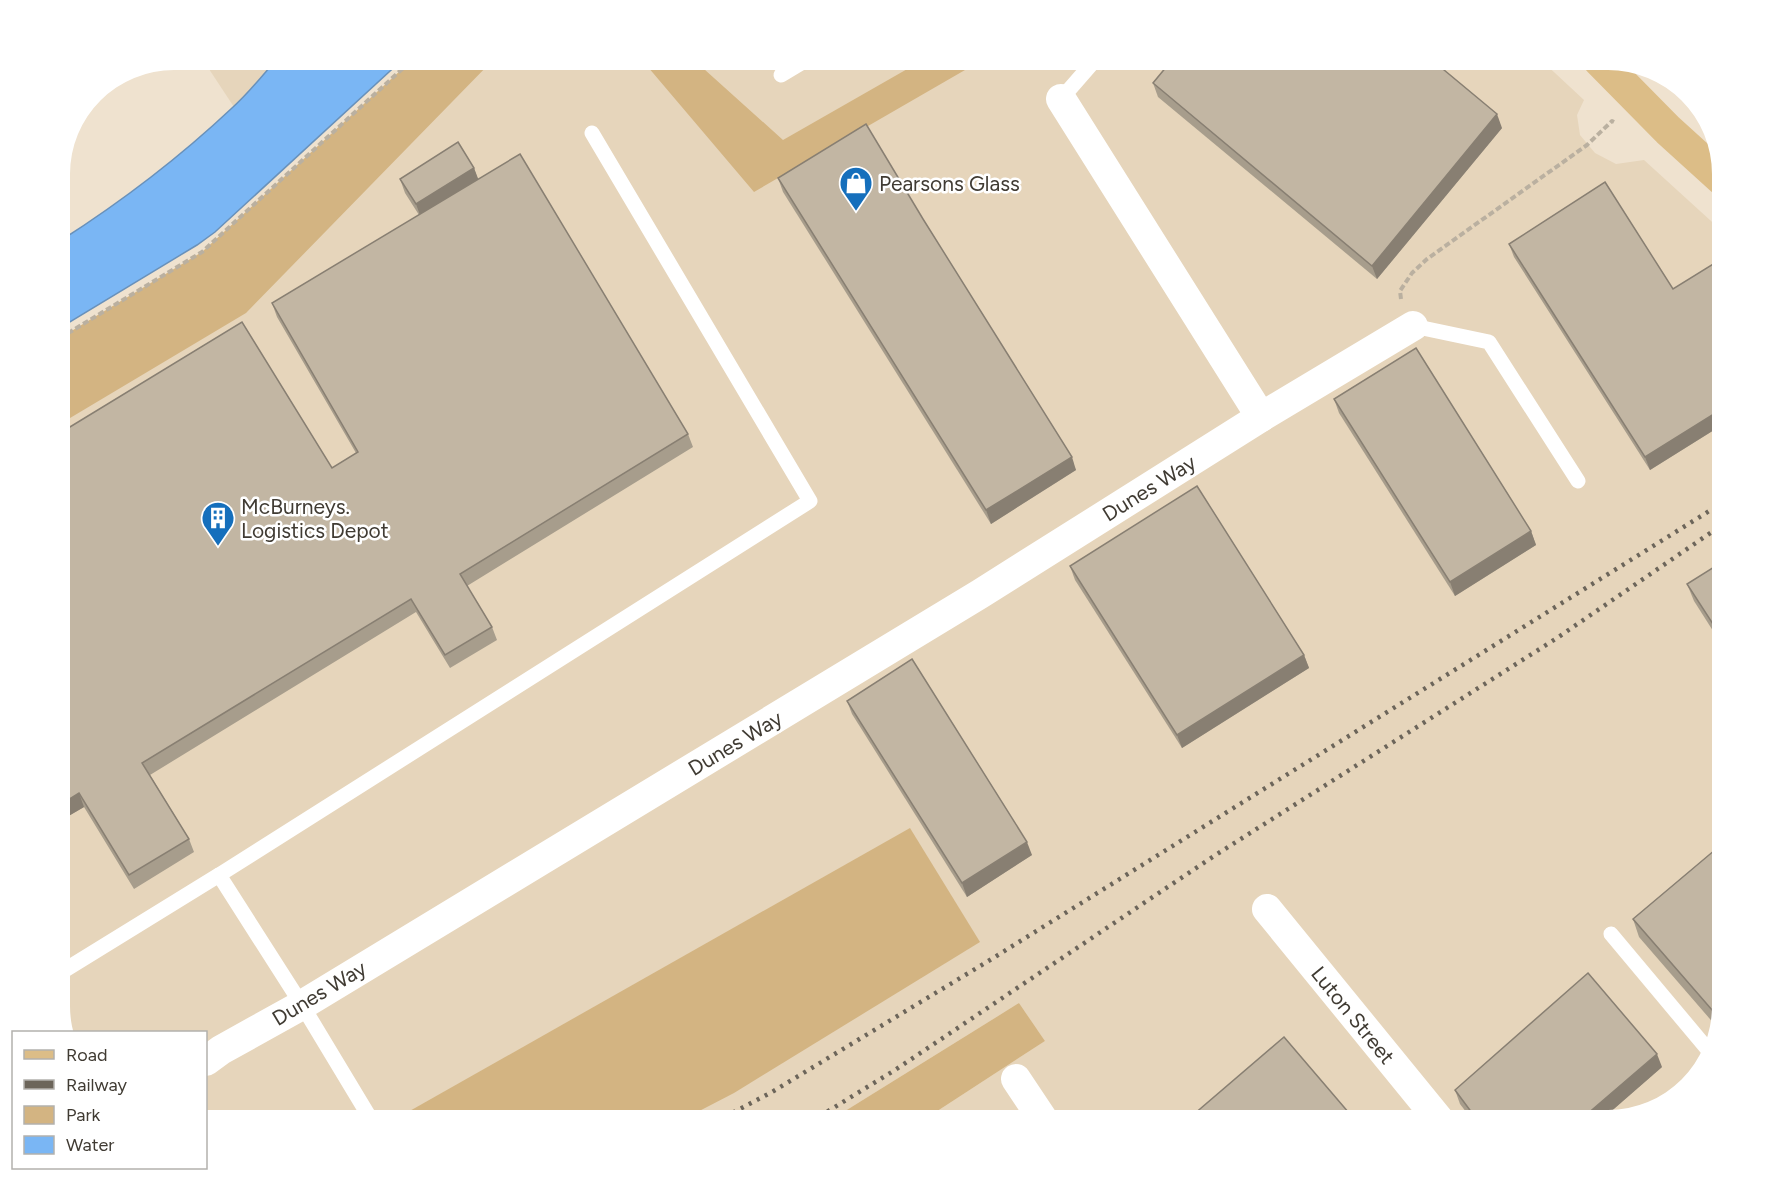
<svg xmlns="http://www.w3.org/2000/svg" width="1782" height="1181" viewBox="0 0 1782 1181" font-family="Figtree,sans-serif">
<style>
.built{fill:#e6d5bb}
.green{fill:#d3b482}
.water{fill:#7ab6f4;stroke:#6991ba;stroke-width:1.5}
.lines{fill:none;stroke-linecap:round;stroke-linejoin:round}
.path{stroke:#bab0a0;stroke-width:4;stroke-dasharray:6 3;stroke-linecap:butt}
.lane{stroke:#fff;stroke-width:15}
.street{stroke:#fff;stroke-width:30}
.primary{stroke:#dcbd87;stroke-width:33}
.rail{stroke:#6c655a;stroke-width:4.5;stroke-dasharray:3 6;stroke-linecap:butt}
.wall{fill:#a79d8c}
.shaded-wall{fill:#887f72}
.building{fill:#c2b6a3;stroke:#887f72;stroke-width:1.5}
.labels{text-anchor:middle;dominant-baseline:central;stroke-width:5;stroke-linejoin:round;paint-order:stroke}
.poi-label{font-size:21px;fill:#403b33;stroke:#fff;text-anchor:start}
.street-label{font-size:21px;fill:#403b33;stroke:#fff}
</style>
<rect width="100%" height="100%" fill="#efe2cf"/>
<g class="built">
<path d="M203 60H276L234 107Z"/>
<path d="M412 60H1541L1584 100 1577 115 1580 135 1595 153 1616 164 1644 160 1722 231V1007L1703 1070 1664 1106 1608 1121H922L1045 1041 1019 1003 829 1121H206V1032H66L60 1014V338L202 252Z"/>
</g>
<g class="green">
<path d="M412 60H493L246 313 60 424V338L202 252Z"/>
<path d="M642 60H694L783 140 923 60H973L965 70 754 192Z"/>
<path d="M910 828 980 942 734 1093 680 1121H392Z"/>
<path d="M1019 1003 1045 1041 922 1121H829Z"/>
</g>
<path class="water" d="M276 60H402L215 232 197 245 60 328V241C121 202 180 157 232 108 248 94 262 76 276 60Z"/>
<g class="lines">
<g class="path">
<path d="M1401 299 1400 291 1412 273 1427 259 1587 145 1612 121 1614 122"/>
<path d="M60 338 202 252 412 60"/>
</g>
<g class="lane">
<path d="M781 75 806 60"/>
<path d="M1061 99 1095 60"/>
<path d="M1413 326 1489 342 1578 481"/>
<path d="M219 875 810 501 592 133"/>
<path d="M1611 934 1709 1051"/>
<path d="M60 973 219 875 302 1005 372 1121"/>
</g>
<g class="street">
<path d="M1061 99 1261 417"/>
<path d="M1267 909 1440 1121"/>
<path d="M206 1061 221 1050 302 1005 980 594 1261 417 1413 326"/>
<path d="M1016 1079 1044 1121"/>
</g>
<path class="primary" d="M1599 60 1668 130 1722 179"/>
<g class="rail">
<path d="M717 1121 772 1092 990 960 1722 503"/>
<path d="M812 1121 895 1070 1214 856 1557 638 1722 525"/>
</g>
</g>
<g class="wall">
<path d="M1153 83 1502 128 1377 279 1158 97Z"/>
<path d="M474 168 478 180 688 434 693 447 467 586 492 627 497 640 450 668 416 612 150 775 189 839 194 852 134 889 84 807 60 821V433L332 468 356 453 277 317 272 303 419 215 405 193 400 179Z"/>
<path d="M778 178 923 219 1076 470 991 524 783 192Z"/>
<path d="M1509 244 1673 289 1722 269V425L1650 470 1514 257Z"/>
<path d="M1334 399 1531 531 1536 545 1455 596 1339 413Z"/>
<path d="M1722 562V645L1694 601 1687 584Z"/>
<path d="M1070 566 1304 655 1309 668 1182 748 1075 580Z"/>
<path d="M847 701 1032 855 967 897 852 714Z"/>
<path d="M1633 919 1722 1007 1716 1026 1639 937Z"/>
<path d="M1662 1067 1600 1121H1473L1460 1104 1455 1090Z"/>
</g>
<g class="shaded-wall">
<path d="M697 60H711L700 67Z"/>
<path d="M1497 114 1502 128 1377 279 1372 266Z"/>
<path d="M474 168 479 181 421 218 416 204Z"/>
<path d="M1722 409V425L1650 470 1645 457Z"/>
<path d="M1072 457 1076 470 991 524 986 510Z"/>
<path d="M1531 531 1536 545 1455 596 1450 582Z"/>
<path d="M1304 655 1309 668 1182 748 1177 735Z"/>
<path d="M79 793 84 807 60 821V805Z"/>
<path d="M1027 842 1032 855 967 897 962 883Z"/>
<path d="M1657 1054 1662 1067 1600 1121H1579Z"/>
</g>
<g class="building">
<path d="M1172 60H1432L1497 114 1372 266 1153 83Z"/>
<path d="M866 124 923 219 1072 457 986 510 778 178Z"/>
<path d="M458 142 474 168 416 204 400 179Z"/>
<path d="M520 154 688 434 460 574 492 627 445 655 411 599 142 763 189 839 129 875 79 793 60 805V433L242 322 332 468 358 452 272 303Z"/>
<path d="M1605 182 1673 289 1718 261 1722 269V409L1645 457 1509 244Z"/>
<path d="M1416 348 1531 531 1450 582 1334 399Z"/>
<path d="M1197 486 1304 655 1177 735 1070 566Z"/>
<path d="M1722 562V638L1687 584Z"/>
<path d="M912 659 1027 842 962 883 847 701Z"/>
<path d="M1722 844V1007L1719 1018 1633 919Z"/>
<path d="M1588 973 1657 1054 1579 1121H1478L1455 1090Z"/>
<path d="M1284 1037 1355 1120 1354 1121H1186Z"/>
</g>
<defs>
<g id="shop-pin" transform="scale(1.725)"><path d="M0 17L-7.5 6A9.5 9.5 0 1 1 7.5 6Z" fill="#156fbc" stroke="#fff"/><path d="M-5-2.5h2.3a2.7 3.5 0 0 1 5.4 0H5L5.5 6h-11ZM-1.5-2.5h3a1.5 2.3 0 0 0-3 0Z" fill="#fff"/></g>
<g id="building-pin" transform="scale(1.725)"><path d="M0 17L-7.5 6A9.5 9.5 0 1 1 7.5 6Z" fill="#156fbc" stroke="#fff"/><path d="M-4-6H4V6H1V3H-1V6H-4ZM-2.5-4.3h1.7v1.8h-1.7ZM.8-4.3h1.7v1.8H.8ZM-2.5-1h1.7V.8h-1.7ZM.8-1h1.7V.8H.8Z" fill="#fff"/></g>
</defs>
<g fill-rule="evenodd">
<use href="#shop-pin" x="856" y="183"/>
<use href="#building-pin" x="218" y="518"/>
</g>
<g class="labels">
<g class="poi-label">
<text x="879" y="183">Pearsons Glass</text>
<text x="241" y="506">McBurneys.<tspan x="241" dy="24">Logistics Depot</tspan></text>
</g>
<g class="street-label">
<text transform="translate(1149 488) rotate(-32)">Dunes Way</text>
<text transform="translate(735 743) rotate(-31)">Dunes Way</text>
<text transform="translate(319 993) rotate(-31)">Dunes Way</text>
<text transform="translate(1353 1015) rotate(51)">Luton Street</text>
</g>
</g>
<path d="M0 0H1782V1181H0ZM174 70H1608A104 104 0 0 1 1712 174V1006A104 104 0 0 1 1608 1110H174A104 104 0 0 1 70 1006V174A104 104 0 0 1 174 70Z" fill="#fff" fill-rule="evenodd"/>
<rect x="12" y="1031" width="195" height="138" fill="#ffffff" stroke="#b3b1ad" stroke-width="1.5"/>
<rect x="24" y="1050" width="30" height="9" fill="#dcbd87" stroke="#b3b1ad" stroke-width="1.5"/>
<text x="66" y="1061" font-size="18" fill="#403b33">Road</text>
<rect x="24" y="1080" width="30" height="9" fill="#6c655a" stroke="#b3b1ad" stroke-width="1.5"/>
<text x="66" y="1091" font-size="18" fill="#403b33">Railway</text>
<rect x="24" y="1106" width="30" height="18" fill="#d3b482" stroke="#b3b1ad" stroke-width="1.5"/>
<text x="66" y="1121" font-size="18" fill="#403b33">Park</text>
<rect x="24" y="1136" width="30" height="18" fill="#7ab6f4" stroke="#b3b1ad" stroke-width="1.5"/>
<text x="66" y="1151" font-size="18" fill="#403b33">Water</text>
</svg>
